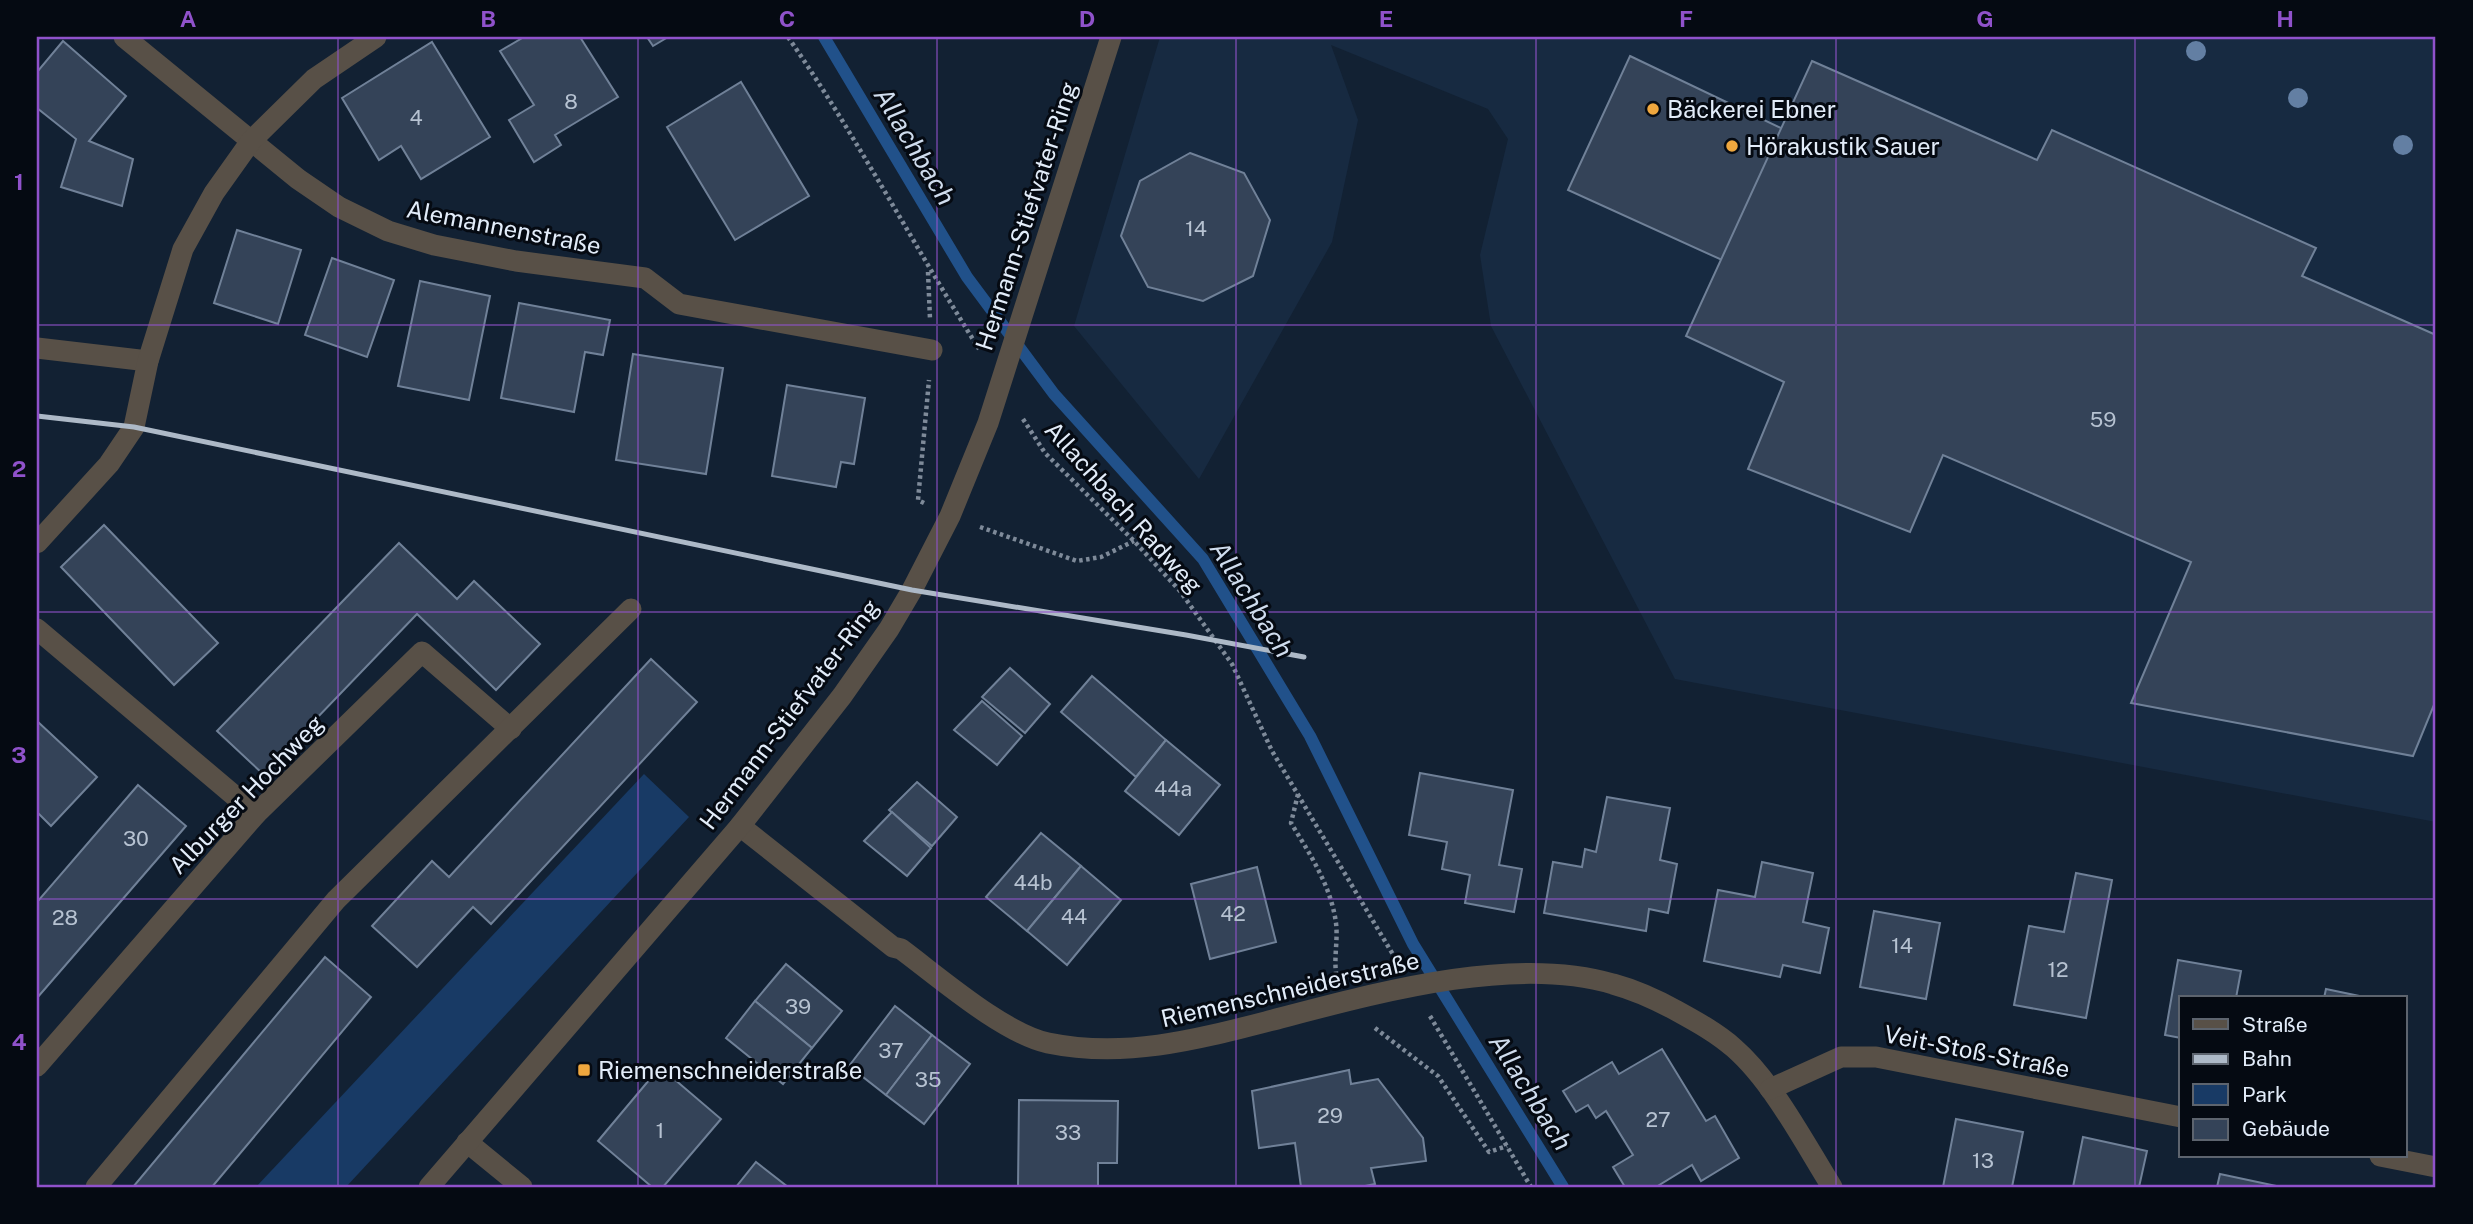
<svg xmlns="http://www.w3.org/2000/svg" width="2473" height="1224" viewBox="0 0 2473 1224" font-family="'Public Sans',sans-serif">
<style>
.built{fill:#172a41}
.green{fill:#183a65}
.lines{fill:none;stroke-linecap:round;stroke-linejoin:round}
.stream{stroke:#21518a;stroke-width:12}
.building{fill:#344358;stroke:#708198;stroke-width:2}
.path{stroke:#7e8a99;stroke-width:4.5;stroke-dasharray:3.5 3.5;stroke-linecap:butt}
.minor{stroke:#585047;stroke-width:21}
.rail{stroke:#adb9c7;stroke-width:5}
.tree{fill:#637fa3}
.grid{fill:none;stroke:#9052cb;stroke-width:2;stroke-opacity:0.55}
.poi-dot{fill:#efa73e;stroke:#050a12;stroke-width:2.5}
.labels{text-anchor:middle;dominant-baseline:central;stroke-width:6;stroke-linejoin:round;paint-order:stroke}
.number-label{font-size:21px;fill:#b6c2d1}
.poi-label{font-size:24px;fill:#e2ecf9;stroke:#050a12;text-anchor:start}
.street-label{font-size:24px;fill:#e2ecf9;stroke:#050a12}
.water-label{font-size:26px;font-style:italic;fill:#cfdced;stroke:#050a12}
.neatline{fill:none;stroke:#9052cb;stroke-width:2.5}
.grid-label{font-size:23px;text-anchor:middle;font-weight:bold;fill:#9052cb}
</style>
<rect width="100%" height="100%" fill="#122133"/>
<path class="built" d="M1160 37H2436V822L1675 679 1491 326 1480 255 1508 139 1488 109 1331 45 1358 120 1332 242 1199 479 1074 326Z"/>
<path class="green" d="M644 774 689 817 346 1187H256Z"/>
<g class="lines">
<path class="stream" d="M824 37 967 277 1054 394 1203 559 1310 736 1413 944 1563 1187"/>
</g>
<g class="building">
<path d="M524 37H580L618 97 555 135 561 145 534 162 509 120 534 105 500 51Z"/>
<path d="M647 37H668L653 46Z"/>
<path d="M63 41 126 96 89 141 133 159 122 206 61 187 76 139 37 108V72Z"/>
<path d="M432 42 490 137 421 179 401 146 379 160 342 98Z"/>
<path d="M1630 56 1783 129 1722 260 1568 190Z"/>
<path d="M1812 61 2037 160 2052 130 2316 248 2302 276 2436 335V700L2413 756 2131 703 2191 562 1943 455 1910 532 1748 469 1784 382 1686 336Z"/>
<path d="M741 82 809 196 735 240 667 127Z"/>
<path d="M1190 153 1244 173 1270 220 1253 276 1203 301 1148 287 1121 236 1140 181Z"/>
<path d="M237 230 301 250 278 324 214 303Z"/>
<path d="M332 258 394 280 367 357 305 335Z"/>
<path d="M420 281 490 296 469 400 398 386Z"/>
<path d="M519 303 610 320 603 355 585 352 574 412 501 398Z"/>
<path d="M633 354 723 368 706 474 616 460Z"/>
<path d="M787 385 865 398 854 464 841 462 836 487 772 476Z"/>
<path d="M104 525 218 643 174 685 61 567Z"/>
<path d="M399 543 457 599 474 581 540 644 496 690 417 614 263 774 217 731Z"/>
<path d="M651 659 697 702 491 924 473 907 417 967 372 926 432 861 449 877Z"/>
<path d="M1010 668 1050 704 1025 733 982 697Z"/>
<path d="M1092 676 1166 740 1136 777 1061 712Z"/>
<path d="M982 701 1022 736 997 765 954 730Z"/>
<path d="M37 721 97 777 51 826 37 812Z"/>
<path d="M1166 740 1220 785 1179 835 1125 791Z"/>
<path d="M1420 773 1513 790 1499 865 1522 869 1514 912 1465 903 1470 875 1442 869 1447 842 1409 835Z"/>
<path d="M917 782 957 817 932 846 889 810Z"/>
<path d="M138 785 186 826 37 998V902Z"/>
<path d="M1607 797 1670 808 1660 860 1677 864 1668 913 1649 909 1646 931 1544 913 1553 862 1582 867 1585 849 1596 852Z"/>
<path d="M892 812 931 848 907 876 864 841Z"/>
<path d="M1041 833 1081 866 1027 931 986 897Z"/>
<path d="M1762 862 1813 873 1803 922 1829 928 1820 973 1783 965 1780 977 1704 961 1718 890 1755 897Z"/>
<path d="M1081 866 1121 900 1067 965 1027 931Z"/>
<path d="M1257 867 1276 942 1210 959 1191 884Z"/>
<path d="M2076 873 2112 880 2086 1018 2014 1005 2029 926 2064 932Z"/>
<path d="M1874 911 1940 923 1926 999 1860 987Z"/>
<path d="M325 957 371 997 212 1187H133Z"/>
<path d="M2178 960 2241 971 2236 998H2181V1038L2165 1035Z"/>
<path d="M786 964 842 1011 812 1048 755 1001Z"/>
<path d="M2326 989 2369 998H2324Z"/>
<path d="M755 1001 812 1048 783 1084 726 1038Z"/>
<path d="M895 1006 932 1035 886 1095 849 1066Z"/>
<path d="M932 1035 970 1064 924 1124 886 1095Z"/>
<path d="M1662 1049 1706 1121 1715 1116 1739 1158 1701 1181 1692 1165 1656 1187H1625L1613 1167 1633 1155 1606 1111 1596 1118 1588 1105 1576 1112 1563 1091 1612 1062 1619 1074Z"/>
<path d="M660 1067 721 1119 663 1187H652L598 1141Z"/>
<path d="M1349 1070 1351 1084 1378 1079 1423 1138 1426 1161 1371 1168 1375 1184 1360 1187H1301L1295 1143 1259 1148 1252 1091Z"/>
<path d="M1019 1100 1118 1101 1117 1163H1098V1187H1018Z"/>
<path d="M1956 1119 2023 1132 2012 1187H1943Z"/>
<path d="M2083 1137 2147 1151 2139 1187H2073Z"/>
<path d="M756 1162 788 1187H736Z"/>
<path d="M2220 1174 2281 1187H2217Z"/>
</g>
<g class="lines">
<g class="path">
<path d="M788 37C857 137 914 246 979 349"/>
<path d="M928 272 930 319"/>
<path d="M1023 419 1045 453 1134 541 1180 591 1232 664 1272 751 1395 958"/>
<path d="M924 503 918 500 929 380"/>
<path d="M980 527 1077 561 1101 557 1134 541"/>
<path d="M1298 794 1291 823C1310 854 1331 886 1336 923 1338 940 1334 956 1336 973"/>
<path d="M1430 1016 1531 1187"/>
<path d="M1375 1028 1438 1076 1489 1152 1507 1146"/>
</g>
<g class="minor">
<path d="M124 37 298 179 339 207 388 231 434 245 516 261 645 278 679 304 932 350"/>
<path d="M37 348 148 361"/>
<path d="M37 543 109 464 134 427 148 361 183 249 214 193 251 141 314 79 376 37"/>
<path d="M37 629 256 814"/>
<path d="M740 826 893 947 901 949C940 978 1003 1033 1048 1043 1126 1059 1199 1039 1273 1020 1373 994 1512 954 1613 984 1635 990 1657 1000 1677 1011 1697 1022 1717 1033 1734 1048 1773 1082 1805 1144 1832 1187"/>
<path d="M37 1066 256 814 422 652 511 729"/>
<path d="M1770 1089 1841 1057H1876L2181 1117"/>
<path d="M467 1142 522 1187"/>
<path d="M2380 1156 2436 1167"/>
<path d="M96 1187 336 900 631 609"/>
<path d="M429 1187 740 826 842 696 889 629 912 590 950 516 988 423 1111 37"/>
</g>
<path class="rail" d="M37 416 134 427 912 590 1186 635 1304 657"/>
</g>
<g class="tree">
<circle cx="2196" cy="51" r="10"/>
<circle cx="2298" cy="98" r="10"/>
<circle cx="2403" cy="145" r="10"/>
</g>
<path class="grid" d="M338 37V1187M638 37V1187M937 37V1187M1236 37V1187M1536 37V1187M1836 37V1187M2135 37V1187M37 325H2436M37 612H2436M37 899H2436"/>
<g class="poi-dot">
<circle cx="1653" cy="109" r="7"/>
<circle cx="1732" cy="146" r="7"/>
<rect x="577" y="1063" width="14" height="14" rx="3.5"/>
</g>
<g class="labels">
<g class="number-label">
<text x="571" y="101">8</text>
<text x="416" y="117">4</text>
<text x="1196" y="228">14</text>
<text x="2103" y="419">59</text>
<text x="1173" y="788">44a</text>
<text x="136" y="838">30</text>
<text x="1033" y="882">44b</text>
<text x="1233" y="913">42</text>
<text x="1074" y="916">44</text>
<text x="65" y="917">28</text>
<text x="1902" y="945">14</text>
<text x="2058" y="969">12</text>
<text x="798" y="1006">39</text>
<text x="891" y="1050">37</text>
<text x="928" y="1079">35</text>
<text x="1330" y="1115">29</text>
<text x="1658" y="1119">27</text>
<text x="660" y="1130">1</text>
<text x="1068" y="1132">33</text>
<text x="1983" y="1160">13</text>
</g>
<g class="poi-label">
<text x="1667" y="109">Bäckerei Ebner</text>
<text x="1746" y="146">Hörakustik Sauer</text>
<text x="598" y="1070">Riemenschneiderstraße</text>
</g>
<g class="street-label">
<text transform="translate(1026 216) rotate(-72)">Hermann-Stiefvater-Ring</text>
<text transform="translate(504 227) rotate(11)">Alemannenstraße</text>
<text transform="translate(1124 507) rotate(48)">Allachbach Radweg</text>
<text transform="translate(789 714) rotate(-53)">Hermann-Stiefvater-Ring</text>
<text transform="translate(246 794) rotate(-46)">Alburger Hochweg</text>
<text transform="translate(1290 989) rotate(-13)">Riemenschneiderstraße</text>
<text transform="translate(1977 1051) rotate(11)">Veit-Stoß-Straße</text>
</g>
<g class="water-label">
<text transform="translate(915 146) rotate(59)">Allachbach</text>
<text transform="translate(1252 599) rotate(58)">Allachbach</text>
<text transform="translate(1531 1092) rotate(58)">Allachbach</text>
</g>
</g>
<rect width="2473" height="1224" fill="none" stroke="#050a12" stroke-width="77"/>
<rect x="2179" y="996" width="228" height="161" fill="#050a12" stroke="#5d646e" stroke-width="2"/>
<rect x="2193" y="1019" width="35" height="10" fill="#585047" stroke="#5d646e" stroke-width="2"/>
<text x="2242" y="1032" font-size="21" fill="#e2ecf9">Straße</text>
<rect x="2193" y="1054" width="35" height="10" fill="#adb9c7" stroke="#5d646e" stroke-width="2"/>
<text x="2242" y="1066" font-size="21" fill="#e2ecf9">Bahn</text>
<rect x="2193" y="1084" width="35" height="21" fill="#183a65" stroke="#5d646e" stroke-width="2"/>
<text x="2242" y="1102" font-size="21" fill="#e2ecf9">Park</text>
<rect x="2193" y="1119" width="35" height="21" fill="#344358" stroke="#5d646e" stroke-width="2"/>
<text x="2242" y="1136" font-size="21" fill="#e2ecf9">Gebäude</text>
<rect x="38" y="38" width="2396" height="1148" class="neatline"/>
<g class="grid-label">
<text x="188" y="27">A</text>
<text x="488" y="27">B</text>
<text x="787" y="27">C</text>
<text x="1087" y="27">D</text>
<text x="1386" y="27">E</text>
<text x="1686" y="27">F</text>
<text x="1985" y="27">G</text>
<text x="2285" y="27">H</text>
<text x="19" y="190">1</text>
<text x="19" y="477">2</text>
<text x="19" y="763">3</text>
<text x="19" y="1050">4</text>
</g>
</svg>
